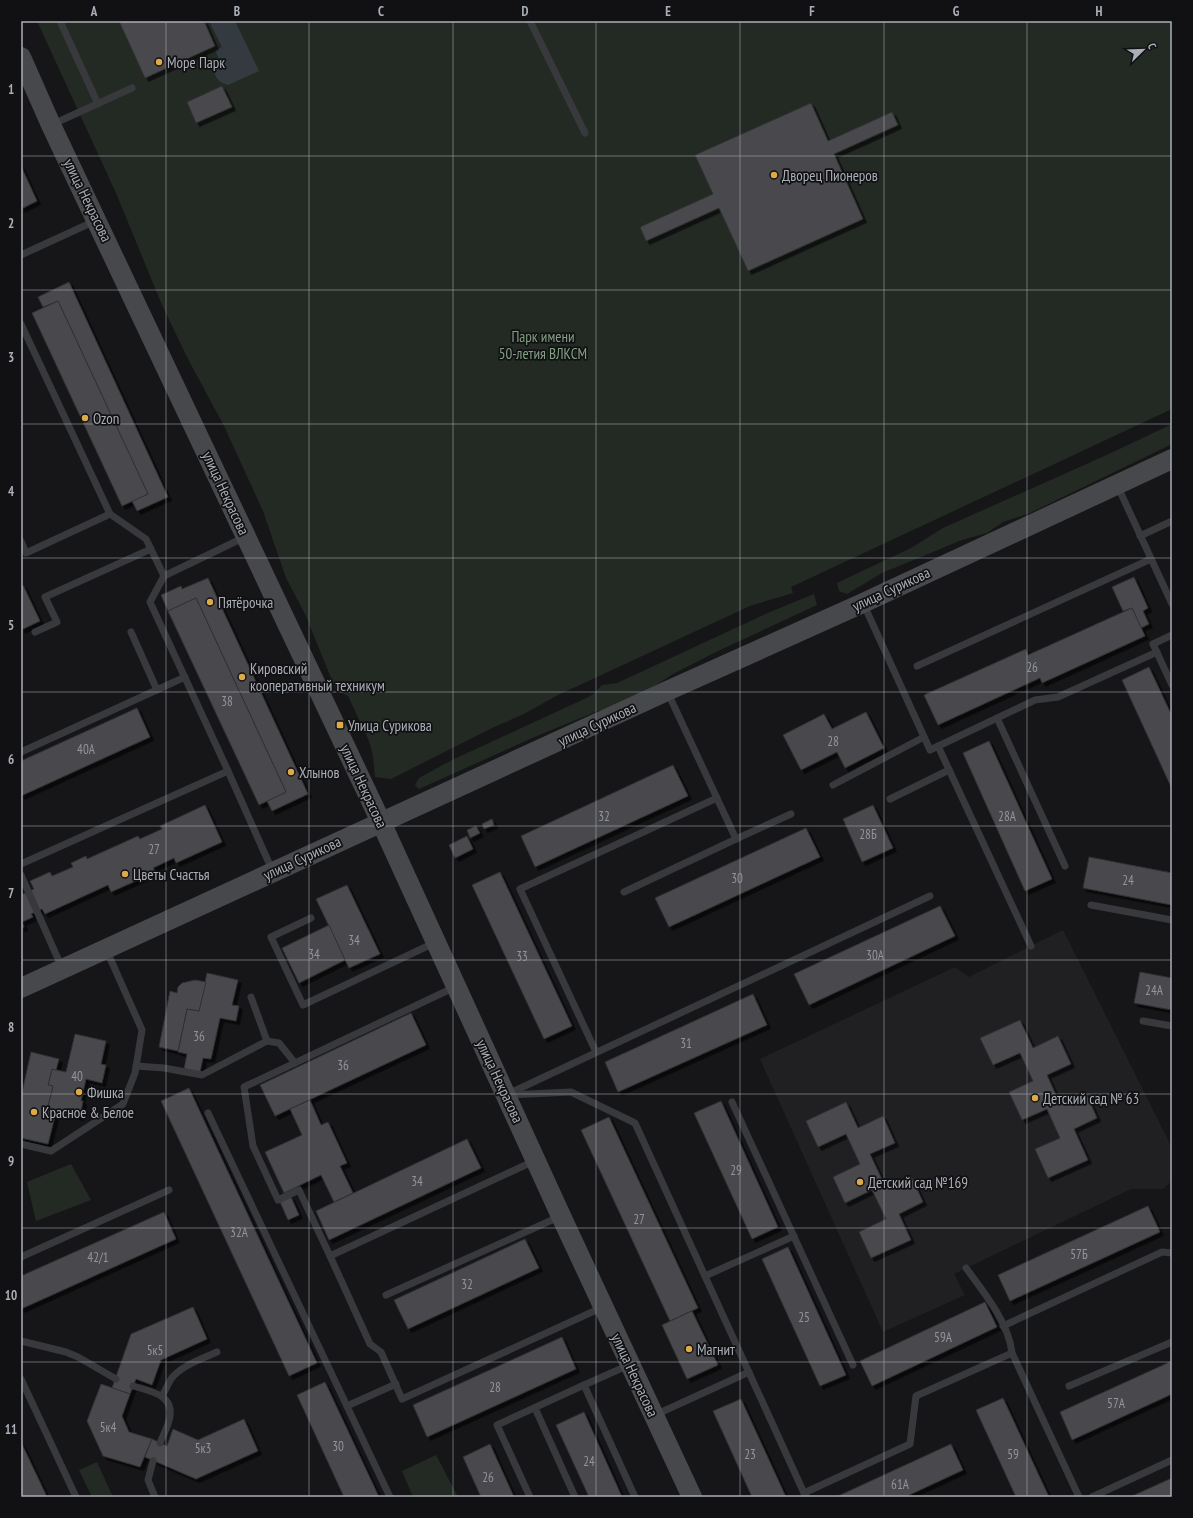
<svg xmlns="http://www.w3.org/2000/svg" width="1193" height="1518" viewBox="0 0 1193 1518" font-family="'PT Sans Narrow',sans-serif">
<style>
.built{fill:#202022}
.green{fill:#232a24}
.water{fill:#333b41}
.building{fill:#494a4d;stroke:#313134;filter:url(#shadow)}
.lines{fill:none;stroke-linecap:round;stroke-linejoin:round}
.lane{stroke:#38393d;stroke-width:7}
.secondary{stroke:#46484c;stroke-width:20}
.grid{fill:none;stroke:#aaaeb6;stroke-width:1;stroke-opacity:0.55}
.poi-dot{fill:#dda949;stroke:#111113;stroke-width:1.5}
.labels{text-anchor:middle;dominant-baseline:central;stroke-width:3.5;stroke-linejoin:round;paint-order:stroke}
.number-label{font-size:13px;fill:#92959c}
.poi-label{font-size:15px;fill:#aaaeb6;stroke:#111113;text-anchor:start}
.street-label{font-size:15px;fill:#aaaeb6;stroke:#111113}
.park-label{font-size:15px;fill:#839f84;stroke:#111113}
.neatline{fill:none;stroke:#aaaeb6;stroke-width:1.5}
.grid-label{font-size:13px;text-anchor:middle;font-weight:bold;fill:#aaaeb6}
</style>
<defs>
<filter id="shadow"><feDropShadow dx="3.5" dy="3.5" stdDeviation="0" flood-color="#0009"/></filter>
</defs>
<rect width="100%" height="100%" fill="#161618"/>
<path class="built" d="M1063 930 1172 1148V1181L1163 1189H1131L954 1274 965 1295 883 1332 760 1059 955 967 969 977Z"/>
<g class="green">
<path d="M37 21H1172V409L791 587 793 593 750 606 556 696 524 714 492 728 391 779 375 777 373 756 369 741 348 696 336 690 305 614 286 578 263 511 224 426 188 359 162 305 116 193Z"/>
<path d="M1172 424V444L1030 513 1003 522 987 533 962 540 882 573 847 594 839 591 837 583 911 548 943 528 1111 453Z"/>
<path d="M814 594 817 605 716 652 673 674 627 704 613 709 598 711 539 735 419 789 415 785 419 778 452 760 582 700 592 695 602 685 617 683 770 612Z"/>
<path d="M71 1164 91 1200 36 1221 27 1182Z"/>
<path d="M436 1455 458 1497H413L402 1471Z"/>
<path d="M97 1462 113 1497H92L79 1470Z"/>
</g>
<path class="water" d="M209 21H235L259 71 228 85C218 82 215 78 213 67L219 59 215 50 222 47Z"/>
<g class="building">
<path d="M119 21H204L215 46 145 78Z"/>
<path d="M222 86 232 107 196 123 187 102Z"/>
<path d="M811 103 828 141 892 112 898 125 834 154 863 219 748 271 719 208 646 241 640 227 713 194 695 155Z"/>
<path d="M21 166 37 201 21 209Z"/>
<path d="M69 282 168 497 137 511 132 501 148 494 58 301 43 307 38 297Z"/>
<path d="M58 301 148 494 122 506 32 313Z"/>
<path d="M1134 577 1148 608 1143 611 1149 624 1141 628 1132 608 1123 611 1112 587Z"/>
<path d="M208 578 308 794 272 811 267 801 286 792 196 598 168 611 161 595 181 586 182 589Z"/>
<path d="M23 585 40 621 21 630V586Z"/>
<path d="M196 598 286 792 259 805 168 611Z"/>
<path d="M1132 608 1145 636 1042 683 1040 678 938 725 924 695 1026 649 1028 655Z"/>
<path d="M1149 667 1172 716V789L1122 680Z"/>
<path d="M137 708 150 737 21 796V761Z"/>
<path d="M866 712 884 748 845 768 837 752 801 770 783 735 824 714 832 729Z"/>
<path d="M989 741 1052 879 1025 891 963 753Z"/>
<path d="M673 765 688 796 535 867 521 836Z"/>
<path d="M205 805 222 842 176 863 174 858 153 868 156 872 111 892 108 885 45 914 42 909 31 914 33 917 22 922 24 927 21 928V890L23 894 34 889 30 881 50 872 52 876 73 867 71 863 86 856 87 859 138 836 140 839 162 829 160 826Z"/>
<path d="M873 805 893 848 862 862 843 819Z"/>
<path d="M492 819 494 825 484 829 482 824Z"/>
<path d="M476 826 480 833 470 838 467 830Z"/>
<path d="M806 828 820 857 669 927 655 898Z"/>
<path d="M467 836 473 849 455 858 449 845Z"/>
<path d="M1089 857 1172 873V905L1083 888Z"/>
<path d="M500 872 572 1026 544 1039 472 885Z"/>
<path d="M347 885 380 954 349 968 316 899Z"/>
<path d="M940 906 955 936 809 1005 794 974Z"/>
<path d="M329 925 345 960 299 983 282 948Z"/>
<path d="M1140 972 1172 978V1010L1134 1003Z"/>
<path d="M207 973 238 980 232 1005 239 1006 236 1021 220 1018 211 1059 203 1058 200 1072 184 1069 187 1054 178 1052 187 1009 199 1011Z"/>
<path d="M195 980 206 982 199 1011 187 1009 178 1051 159 1047 170 991 177 993 178 987 182 983Z"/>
<path d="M753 994 767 1025 618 1092 605 1062Z"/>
<path d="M411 1013 426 1045 275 1116 260 1085Z"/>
<path d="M1020 1020 1033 1048 1058 1036 1071 1064 1047 1075 1060 1104 1086 1093 1097 1118 1074 1129 1088 1160 1048 1178 1035 1149 1060 1138 1047 1109 1022 1120 1009 1092 1033 1081 1020 1053 993 1065 980 1038Z"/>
<path d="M75 1034 106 1041 101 1064 106 1065 102 1083 86 1079 81 1101H83L80 1117 47 1110 53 1086 48 1085 52 1069 66 1072Z"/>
<path d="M31 1052 59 1059 56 1070 52 1069 48 1085 53 1086 47 1110 56 1112 48 1144 21 1138V1097Z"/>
<path d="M189 1088 317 1363 289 1376 161 1101Z"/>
<path d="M310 1100 321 1125 328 1122 347 1163 340 1166 353 1193 334 1202 321 1175 284 1193 265 1152 302 1135 290 1109Z"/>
<path d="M721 1101 778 1227 752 1239 694 1113Z"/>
<path d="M846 1102 858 1128 883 1116 895 1143 870 1154 886 1188 911 1176 923 1202 899 1214 911 1240 871 1258 859 1232 886 1219 872 1190 845 1203 833 1177 860 1164 846 1134 818 1147 806 1121Z"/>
<path d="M609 1117 698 1308 670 1321 581 1130Z"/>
<path d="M467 1139 481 1168 329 1240 316 1211Z"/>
<path d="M291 1197 299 1215 288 1220 280 1202Z"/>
<path d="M1148 1206 1160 1232 1010 1301 998 1275Z"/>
<path d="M164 1212 176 1239 21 1309V1276Z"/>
<path d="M525 1239 539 1268 408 1329 394 1300Z"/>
<path d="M788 1247 846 1375 820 1386 762 1259Z"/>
<path d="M985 1302 997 1327 872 1386 860 1361Z"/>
<path d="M193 1307 207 1339 161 1360 152 1385 136 1379 130 1394 112 1388 131 1334Z"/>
<path d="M692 1311 718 1365 687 1379 662 1325Z"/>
<path d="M562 1337 576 1369 427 1437 413 1405Z"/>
<path d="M1172 1361V1394L1072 1440 1060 1412Z"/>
<path d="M325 1382 379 1497H344L297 1395Z"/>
<path d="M101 1384 130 1394 122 1416 129 1432 152 1439 140 1467 103 1456 87 1421Z"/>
<path d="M1003 1398 1049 1497H1016L976 1410Z"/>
<path d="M741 1399 786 1497H752L713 1411Z"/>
<path d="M584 1412 622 1497H589L556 1425Z"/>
<path d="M244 1419 258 1451 196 1479 145 1457 152 1439 167 1446 173 1429 198 1440Z"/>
<path d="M21 1442 47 1497H21Z"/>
<path d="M490 1444 514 1497H481L463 1457Z"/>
<path d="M951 1444 963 1470 905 1497H836Z"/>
<path d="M1172 1478V1497H1130Z"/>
</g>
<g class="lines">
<g class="lane">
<path d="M60 21 98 104"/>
<path d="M530 21 585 133"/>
<path d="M51 125 132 88"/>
<path d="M21 255 95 221"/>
<path d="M21 324 110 514 146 539 164 576"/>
<path d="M1118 487 1172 604"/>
<path d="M1140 536 1172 521"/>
<path d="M245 537 164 576 150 602 228 771 273 872"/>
<path d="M21 541 26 553 110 514"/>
<path d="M864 605 930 750 1035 700 1058 697 1157 652"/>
<path d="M35 632 57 622 45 597 151 549"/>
<path d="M131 632 157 690"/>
<path d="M1172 635 1153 644 1172 685"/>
<path d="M917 666 1151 559"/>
<path d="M667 691 736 839 791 814"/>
<path d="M997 718 1065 866"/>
<path d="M938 746 1031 946"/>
<path d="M21 752 185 677"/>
<path d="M833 785 924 737"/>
<path d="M890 799 949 770"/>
<path d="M21 864 228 771"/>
<path d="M21 875 62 968"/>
<path d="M624 892 736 839"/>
<path d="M1091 905 1172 920"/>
<path d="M311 918 271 937 303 1005 434 943"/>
<path d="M455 987 244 1087 253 1146 278 1200 299 1190 330 1256 534 1161"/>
<path d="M251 997 267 1041"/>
<path d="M1143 1021 1172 1026"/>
<path d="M596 1052 520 889 717 798"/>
<path d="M136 1066 164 1068 202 1075 267 1041 279 1043 295 1063"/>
<path d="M510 1093 930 896"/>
<path d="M507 1095 571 1092 635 1123 804 1493"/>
<path d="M732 1102 853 1365"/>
<path d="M208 1113 390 1497"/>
<path d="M21 1144 51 1151 123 1104 135 1073 142 1030 106 949"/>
<path d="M330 1256 370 1344 381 1352 402 1399 603 1307"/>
<path d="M21 1257 169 1190"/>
<path d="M966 1268C983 1291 1009 1323 1012 1353"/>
<path d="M705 1276 794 1236"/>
<path d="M386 1295 561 1216"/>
<path d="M1003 1326 1162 1252 1172 1253"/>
<path d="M21 1341 66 1352 78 1357 116 1379"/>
<path d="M629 1365 584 1385 635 1497"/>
<path d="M21 1379 76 1497"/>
<path d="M133 1386C149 1391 173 1394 170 1416 169 1425 163 1435 160 1443"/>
<path d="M1069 1386 1172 1342"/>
<path d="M162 1396C165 1391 168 1384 171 1379 182 1365 202 1359 217 1352"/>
<path d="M347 1406 396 1384"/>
<path d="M535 1408 575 1497"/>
<path d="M655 1415 749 1372"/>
<path d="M153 1461 148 1480 155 1497"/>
<path d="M806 1496 804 1493 910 1444 916 1396 1012 1353 1079 1497"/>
<path d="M530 1497 497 1425 584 1385"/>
<path d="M1092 1497 1172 1460"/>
</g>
<g class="secondary">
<path d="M21 57 51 125 381 822 561 1216 692 1497"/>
<path d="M21 988 667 691 863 603 1172 459"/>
</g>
</g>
<path class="grid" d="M166 21V1497M309 21V1497M453 21V1497M596 21V1497M740 21V1497M884 21V1497M1027 21V1497M21 156H1172M21 290H1172M21 424H1172M21 558H1172M21 692H1172M21 826H1172M21 960H1172M21 1094H1172M21 1228H1172M21 1362H1172"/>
<g class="poi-dot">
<circle cx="159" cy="62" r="4"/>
<circle cx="774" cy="175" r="4"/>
<circle cx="85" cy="418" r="4"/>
<circle cx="210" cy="602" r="4"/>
<circle cx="242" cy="677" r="4"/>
<rect x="336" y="721" width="8" height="8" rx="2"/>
<circle cx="291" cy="772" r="4"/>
<circle cx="125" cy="874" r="4"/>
<circle cx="79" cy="1092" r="4"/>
<circle cx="1035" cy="1098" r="4"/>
<circle cx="34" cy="1112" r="4"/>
<circle cx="860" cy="1182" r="4"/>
<circle cx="689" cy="1349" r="4"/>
</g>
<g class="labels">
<g class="number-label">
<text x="1032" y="667">26</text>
<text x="227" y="701">38</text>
<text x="833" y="741">28</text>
<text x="86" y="749">40А</text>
<text x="604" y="816">32</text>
<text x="1007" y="816">28А</text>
<text x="868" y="834">28Б</text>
<text x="154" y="849">27</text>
<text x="737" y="878">30</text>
<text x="1128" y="880">24</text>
<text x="354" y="940">34</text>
<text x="314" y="954">34</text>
<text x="875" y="955">30А</text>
<text x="522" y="956">33</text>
<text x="1154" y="990">24А</text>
<text x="199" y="1036">36</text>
<text x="686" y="1043">31</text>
<text x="343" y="1065">36</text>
<text x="77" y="1076">40</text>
<text x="736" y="1170">29</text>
<text x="417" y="1181">34</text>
<text x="639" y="1219">27</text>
<text x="239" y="1232">32А</text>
<text x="1079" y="1254">57Б</text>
<text x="98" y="1257">42/1</text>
<text x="467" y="1284">32</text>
<text x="804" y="1317">25</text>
<text x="943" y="1337">59А</text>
<text x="155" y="1350">5к5</text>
<text x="495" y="1387">28</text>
<text x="1116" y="1403">57А</text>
<text x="108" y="1427">5к4</text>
<text x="338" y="1446">30</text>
<text x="203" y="1448">5к3</text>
<text x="750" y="1454">23</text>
<text x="1013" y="1454">59</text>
<text x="589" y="1461">24</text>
<text x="488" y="1477">26</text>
<text x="900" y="1484">61А</text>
</g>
<g class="poi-label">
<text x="167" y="62">Море Парк</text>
<text x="782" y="175">Дворец Пионеров</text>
<text x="93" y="418">Ozon</text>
<text x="218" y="602">Пятёрочка</text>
<text x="250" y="668">Кировский<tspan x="250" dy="17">кооперативный техникум</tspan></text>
<text x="348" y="725">Улица Сурикова</text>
<text x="299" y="772">Хлынов</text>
<text x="133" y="874">Цветы Счастья</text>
<text x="87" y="1092">Фишка</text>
<text x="1043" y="1098">Детский сад № 63</text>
<text x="42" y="1112">Красное &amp; Белое</text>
<text x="868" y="1182">Детский сад №169</text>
<text x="697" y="1349">Магнит</text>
</g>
<g class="street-label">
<text transform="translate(88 200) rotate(64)">улица Некрасова</text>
<text transform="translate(226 493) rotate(65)">улица Некрасова</text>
<text transform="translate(891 589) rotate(-25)">улица Сурикова</text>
<text transform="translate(597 724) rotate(-25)">улица Сурикова</text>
<text transform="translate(364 786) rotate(65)">улица Некрасова</text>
<text transform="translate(302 858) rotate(-25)">улица Сурикова</text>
<text transform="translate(500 1081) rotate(65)">улица Некрасова</text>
<text transform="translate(635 1375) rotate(65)">улица Некрасова</text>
</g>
<g class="park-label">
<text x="543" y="336">Парк имени<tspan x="543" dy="17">50-летия ВЛКСМ</tspan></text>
</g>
</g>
<rect width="1193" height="1518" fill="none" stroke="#111113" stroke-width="44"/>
<g transform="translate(1143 50) rotate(67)" stroke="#111113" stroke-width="3" paint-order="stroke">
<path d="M0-3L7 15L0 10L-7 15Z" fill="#aaaeb6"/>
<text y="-6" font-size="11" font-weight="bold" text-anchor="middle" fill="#aaaeb6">С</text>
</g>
<rect x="22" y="22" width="1149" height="1474" class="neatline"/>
<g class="grid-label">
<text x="94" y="16">A</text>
<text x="237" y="16">B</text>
<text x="381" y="16">C</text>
<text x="525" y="16">D</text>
<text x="668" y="16">E</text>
<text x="812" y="16">F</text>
<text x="956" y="16">G</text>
<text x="1099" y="16">H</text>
<text x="11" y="94">1</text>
<text x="11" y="228">2</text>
<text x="11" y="362">3</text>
<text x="11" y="496">4</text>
<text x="11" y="630">5</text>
<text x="11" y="764">6</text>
<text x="11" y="898">7</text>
<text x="11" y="1032">8</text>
<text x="11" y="1166">9</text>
<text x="11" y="1300">10</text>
<text x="11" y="1434">11</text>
</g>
</svg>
